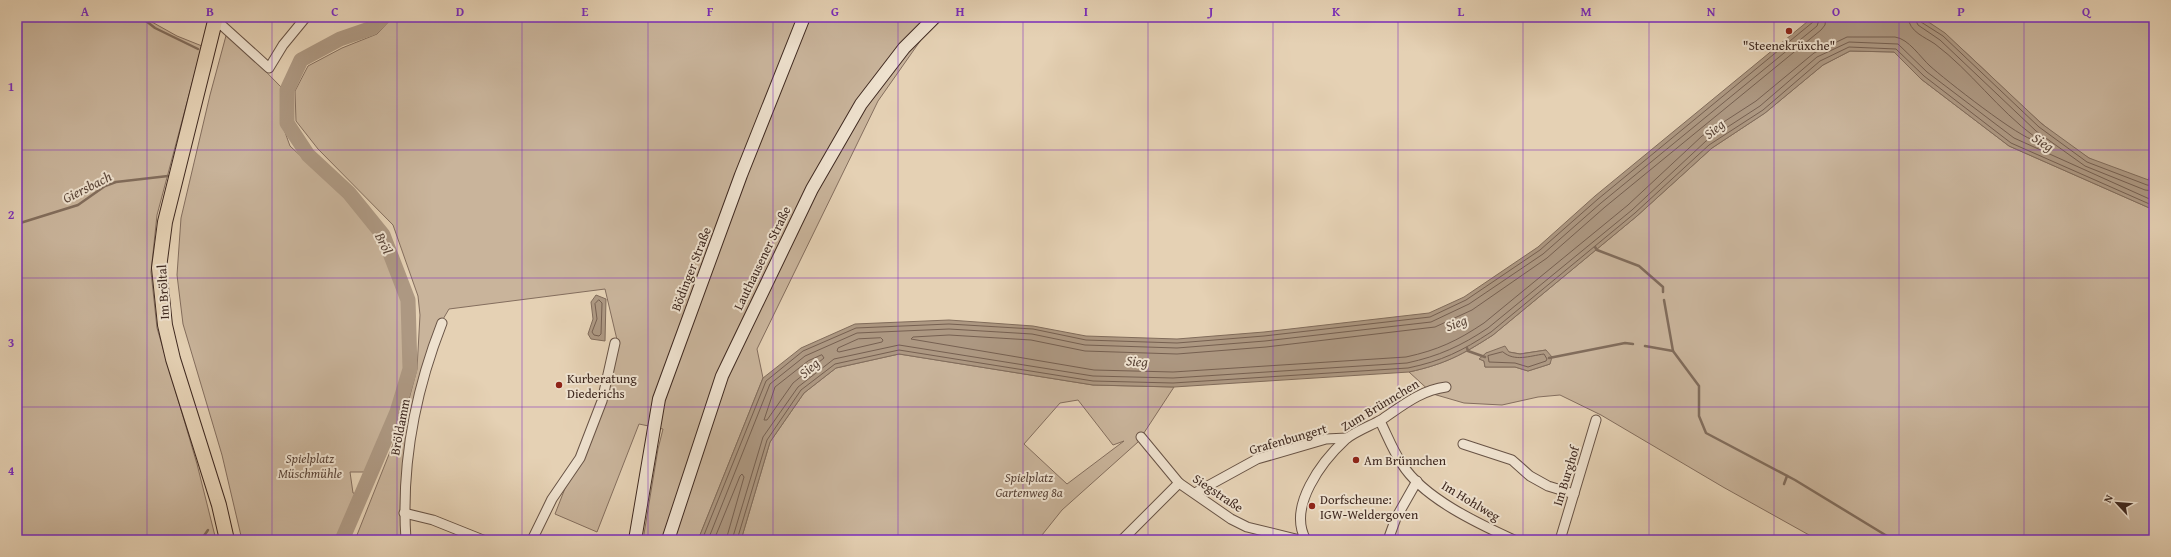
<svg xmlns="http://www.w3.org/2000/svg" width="2171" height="557" viewBox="0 0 2171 557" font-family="'Gentium Book Plus',serif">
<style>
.green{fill:#c9b49b;stroke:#846e5e;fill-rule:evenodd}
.water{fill:#ad9882;stroke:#816c5b}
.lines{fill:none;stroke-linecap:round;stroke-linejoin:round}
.shore{stroke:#766051;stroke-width:1}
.stream{stroke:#816c5b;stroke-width:2.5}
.river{stroke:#ad9882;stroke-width:15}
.street-casing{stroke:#685345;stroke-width:11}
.secondary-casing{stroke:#3f2920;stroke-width:14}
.primary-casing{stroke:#3f2920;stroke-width:16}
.street{stroke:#eee1ce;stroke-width:9}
.secondary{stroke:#eee1ce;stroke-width:12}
.primary{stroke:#e5d1b4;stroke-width:14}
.grid{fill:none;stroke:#7b2cbf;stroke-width:1;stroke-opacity:0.55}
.poi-dot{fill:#8f2418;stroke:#eee1ce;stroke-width:1.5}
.labels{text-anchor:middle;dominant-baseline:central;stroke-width:4;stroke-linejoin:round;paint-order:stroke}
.poi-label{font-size:13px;fill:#3f2920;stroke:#eee1ce;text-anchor:start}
.street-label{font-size:13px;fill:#3f2920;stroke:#eee1ce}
.park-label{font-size:13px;font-style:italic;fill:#5b4539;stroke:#eee1ce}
.water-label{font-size:14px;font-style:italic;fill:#5a4538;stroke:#eee1ce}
.neatline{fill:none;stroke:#7b2cbf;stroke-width:1.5}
.grid-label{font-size:13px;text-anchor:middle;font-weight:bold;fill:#7b2cbf}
</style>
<rect width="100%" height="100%" fill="#e5d1b4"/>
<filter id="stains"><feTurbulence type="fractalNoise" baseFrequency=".005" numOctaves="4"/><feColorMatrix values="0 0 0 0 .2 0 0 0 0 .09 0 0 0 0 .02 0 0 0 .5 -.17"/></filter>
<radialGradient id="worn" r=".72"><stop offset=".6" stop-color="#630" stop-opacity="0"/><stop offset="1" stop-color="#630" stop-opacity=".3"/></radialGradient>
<g class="green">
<path d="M17 17H143L177 36 202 46 157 215 151 272 157 328 197 464 216 540H17Z"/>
<path d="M393 17H937L878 101 757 349 763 378 698 540H643L658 449 663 429 639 424 597 532 555 514 587 432 618 344 605 289 449 309 439 326 412 416 404 540H355L405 414 417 369 420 315 418 296 393 225 318 149 296 121 295 91 308 66 342 48 377 34Z"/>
<path d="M1921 17H2154V164L2148 181C2129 174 2106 168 2089 158 2025 120 1982 58 1921 17Z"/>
<path d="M227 32 281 87V121L290 146 347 199 380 238 404 299 408 368 367 472H350L353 493 358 494 339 540H242L222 455 183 324 177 275 181 218 210 95Z"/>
<path d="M1850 51 1894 52 1921 79 2009 146 2154 210V540H1818L1723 487 1601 415 1560 395 1538 397 1502 405 1464 403 1433 394 1409 372C1445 364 1462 355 1493 335L1637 216 1712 148 1765 113 1823 65ZM1546 350 1550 364 1528 371 1515 367H1485L1484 361 1480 359 1486 353 1509 352 1520 354Z"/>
<path d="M899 354 1093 385 1174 387 1138 442 1062 510 1038 540H741L770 442 804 393 836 368ZM1078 400 1113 445 1124 441 1067 484 1024 444 1060 403Z"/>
</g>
<g class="water">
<path d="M1813 17H1921L1945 33 2042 124 2089 158 2154 182V210L2009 146 1921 79 1894 52 1850 51 1823 65 1765 113 1712 148 1637 216 1493 335C1462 355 1445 364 1409 372L1174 387 1093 385 899 354 836 368 804 393 770 442 741 540H698L763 378 801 348 855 324 949 320 1033 326 1086 336 1177 339 1264 332 1429 313 1464 297 1538 247 1595 196Z"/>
<path d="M596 295 606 299 605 341 591 339 588 334 593 319 591 302Z"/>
<path d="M1505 346 1509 352 1520 354 1546 350 1552 357 1550 364 1528 371 1515 367H1485L1484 361 1479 359 1486 353Z"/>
</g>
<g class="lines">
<g class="shore">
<path d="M1826 17 1825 25 1821 30 1605 207 1547 258 1472 310 1435 327 1266 347 1177 354 1085 351 1031 340 949 335 913 337 911 339 1094 370 1173 372 1406 357C1438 350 1457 341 1484 323L1628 205 1702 136 1756 101 1814 53 1847 37H1895C1909 39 1920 57 1930 66 1943 78 2023 141 2035 140V137C1998 110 1971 71 1935 44 1925 37 1909 32 1908 17"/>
<path d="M1914 17 1918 25 1940 40 2036 131 2085 166 2145 190 2154 191"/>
<path d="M1919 17 1921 22 1943 36 2039 127 2087 162 2147 185 2154 186"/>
<path d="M599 300 602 303 601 334 599 336 594 335 592 332 597 319 595 304Z"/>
<path d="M881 338 883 340 882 342 839 352 837 351 838 348 858 339Z"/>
<path d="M1503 352C1515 362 1529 356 1544 354L1547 359 1546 361 1528 367 1515 363 1489 362 1488 356Z"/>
<path d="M822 355 824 358 793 383 767 420H764L775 387 808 361Z"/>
<path d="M702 540 766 381 803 351 856 328 949 324 1033 329 1086 340 1177 343 1264 336 1430 317 1466 300 1540 250 1598 199 1813 22 1815 17"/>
<path d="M708 540 770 384 805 356 857 333 949 329 1032 334 1085 345 1177 348 1265 341 1431 322 1469 304 1543 254 1601 203 1817 26 1820 17"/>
<path d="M714 540 740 476 742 474 744 477 726 540"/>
<path d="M732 540 763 437 798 387 834 359 899 345 1093 376 1173 378 1407 363C1439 356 1461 346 1488 328L1632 210 1706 141 1760 106 1817 57 1849 42 1898 44 1927 72 2014 138 2154 201"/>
<path d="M737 540 767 440 801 390 835 364 899 350 1093 381 1173 383 1408 368C1442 361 1462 351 1491 332L1635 213 1709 145 1763 110 1820 61 1849 47 1896 49 1924 76 2011 143 2154 206"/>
</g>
<g class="stream">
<path d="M141 17 155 28 198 49"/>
<path d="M17 224 78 205 105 186 116 182 168 176"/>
<path d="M1595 247 1597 250 1639 266 1663 287V292"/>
<path d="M1664 300 1673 351"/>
<path d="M1645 346 1673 351 1699 386V416L1706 433 1795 480 1887 536 1900 540"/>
<path d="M1467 348 1468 351 1485 357"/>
<path d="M1549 358 1625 343 1633 344"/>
<path d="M1784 484 1787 476"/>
<path d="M201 540 208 530"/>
</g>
<path class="river" d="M342 540 397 412 410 369 408 300 383 235 349 193 308 155 287 123V90L301 60 340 39 372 28 383 17"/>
<g class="street-casing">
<g id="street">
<path d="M216 20 269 68 283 45 306 17"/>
<path d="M1380 421C1387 435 1393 451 1402 464 1423 498 1479 524 1514 540"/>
<path d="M1141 437 1179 483 1231 519 1247 527 1300 540"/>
<path d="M1463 444 1512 460 1530 476 1548 486 1574 494"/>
<path d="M1195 493 1257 459 1326 439 1347 438"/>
<path d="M404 513 433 520 483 540"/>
<path d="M406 540C401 466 415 392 442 323"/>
<path d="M532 540 552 499 580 458 602 401 615 343"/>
<path d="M1122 540 1179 483"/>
<path d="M1306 540C1287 507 1322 461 1346 439 1356 431 1370 426 1381 420 1402 406 1421 390 1446 387"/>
<path d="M1388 540 1396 518 1417 481"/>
<path d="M1560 540 1596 420"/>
</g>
</g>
<g class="secondary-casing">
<g id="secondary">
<path d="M635 540 659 399 741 175 804 17"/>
<path d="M668 540 722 376 812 189 861 104 904 48 935 17"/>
</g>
</g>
<g class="primary-casing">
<path id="primary" d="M216 17 165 222 159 268 165 325 173 359 219 505 227 540"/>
</g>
<use href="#street" class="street"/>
<use href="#secondary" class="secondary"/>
<use href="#primary" class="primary"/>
</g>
<path class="grid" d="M147 17V540M272 17V540M397 17V540M522 17V540M648 17V540M773 17V540M898 17V540M1023 17V540M1148 17V540M1273 17V540M1398 17V540M1523 17V540M1649 17V540M1774 17V540M1899 17V540M2024 17V540M17 150H2154M17 278H2154M17 407H2154"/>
<g class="poi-dot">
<circle cx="1789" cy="31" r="4"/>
<circle cx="559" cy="385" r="4"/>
<circle cx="1356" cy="460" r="4"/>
<circle cx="1312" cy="506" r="4"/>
</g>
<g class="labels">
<g class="poi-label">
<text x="1789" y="45" text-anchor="middle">"Steenekrüxche"</text>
<text x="567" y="378">Kurberatung<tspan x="567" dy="15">Diederichs</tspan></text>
<text x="1364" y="460">Am Brünnchen</text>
<text x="1320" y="499">Dorfscheune:<tspan x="1320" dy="15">IGW-Weldergoven</tspan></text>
</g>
<g class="street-label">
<text transform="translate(762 258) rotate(-64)">Lauthausener Straße</text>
<text transform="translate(691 269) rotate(-69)">Bödinger Straße</text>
<text transform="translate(163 292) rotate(-93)">Im Bröltal</text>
<text transform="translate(1380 405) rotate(-31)">Zum Brünnchen</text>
<text transform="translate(400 427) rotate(-79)">Bröldamm</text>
<text transform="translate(1288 439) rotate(-16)">Grafenbungert</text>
<text transform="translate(1566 476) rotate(-73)">Im Burghof</text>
<text transform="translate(1218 493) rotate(34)">Siegstraße</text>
<text transform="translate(1471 501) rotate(31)">Im Hohlweg</text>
</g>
<g class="park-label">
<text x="310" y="458">Spielplatz<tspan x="310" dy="15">Müschmühle</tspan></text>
<text x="1029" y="477">Spielplatz<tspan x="1029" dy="15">Gartenweg 8a</tspan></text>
</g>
<g class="water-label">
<text transform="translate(1714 129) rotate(-39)">Sieg</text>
<text transform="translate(2043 142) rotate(33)">Sieg</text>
<text transform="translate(87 187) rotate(-27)">Giersbach</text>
<text transform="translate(384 243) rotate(64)">Bröl</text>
<text transform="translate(1456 323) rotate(-20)">Sieg</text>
<text transform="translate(1137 361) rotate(4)">Sieg</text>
<text transform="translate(809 368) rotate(-42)">Sieg</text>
</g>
</g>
<rect width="2171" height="557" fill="none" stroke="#e5d1b4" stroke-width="44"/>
<g transform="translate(2117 503) rotate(296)" stroke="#eee1ce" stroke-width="3" paint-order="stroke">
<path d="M0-3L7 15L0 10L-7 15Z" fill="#3f2920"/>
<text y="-6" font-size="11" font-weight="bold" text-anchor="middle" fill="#3f2920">N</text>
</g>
<rect x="22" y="22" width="2127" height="513" class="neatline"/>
<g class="grid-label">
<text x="85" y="16">A</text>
<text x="210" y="16">B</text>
<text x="335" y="16">C</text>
<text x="460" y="16">D</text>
<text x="585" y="16">E</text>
<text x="710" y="16">F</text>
<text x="835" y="16">G</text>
<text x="960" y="16">H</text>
<text x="1086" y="16">I</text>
<text x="1211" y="16">J</text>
<text x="1336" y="16">K</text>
<text x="1461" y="16">L</text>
<text x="1586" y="16">M</text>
<text x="1711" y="16">N</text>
<text x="1836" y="16">O</text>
<text x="1961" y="16">P</text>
<text x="2086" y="16">Q</text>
<text x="11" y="91">1</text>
<text x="11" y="219">2</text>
<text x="11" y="347">3</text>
<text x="11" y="475">4</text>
</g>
<rect width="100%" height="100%" filter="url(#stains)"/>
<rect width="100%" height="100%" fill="url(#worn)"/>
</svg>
